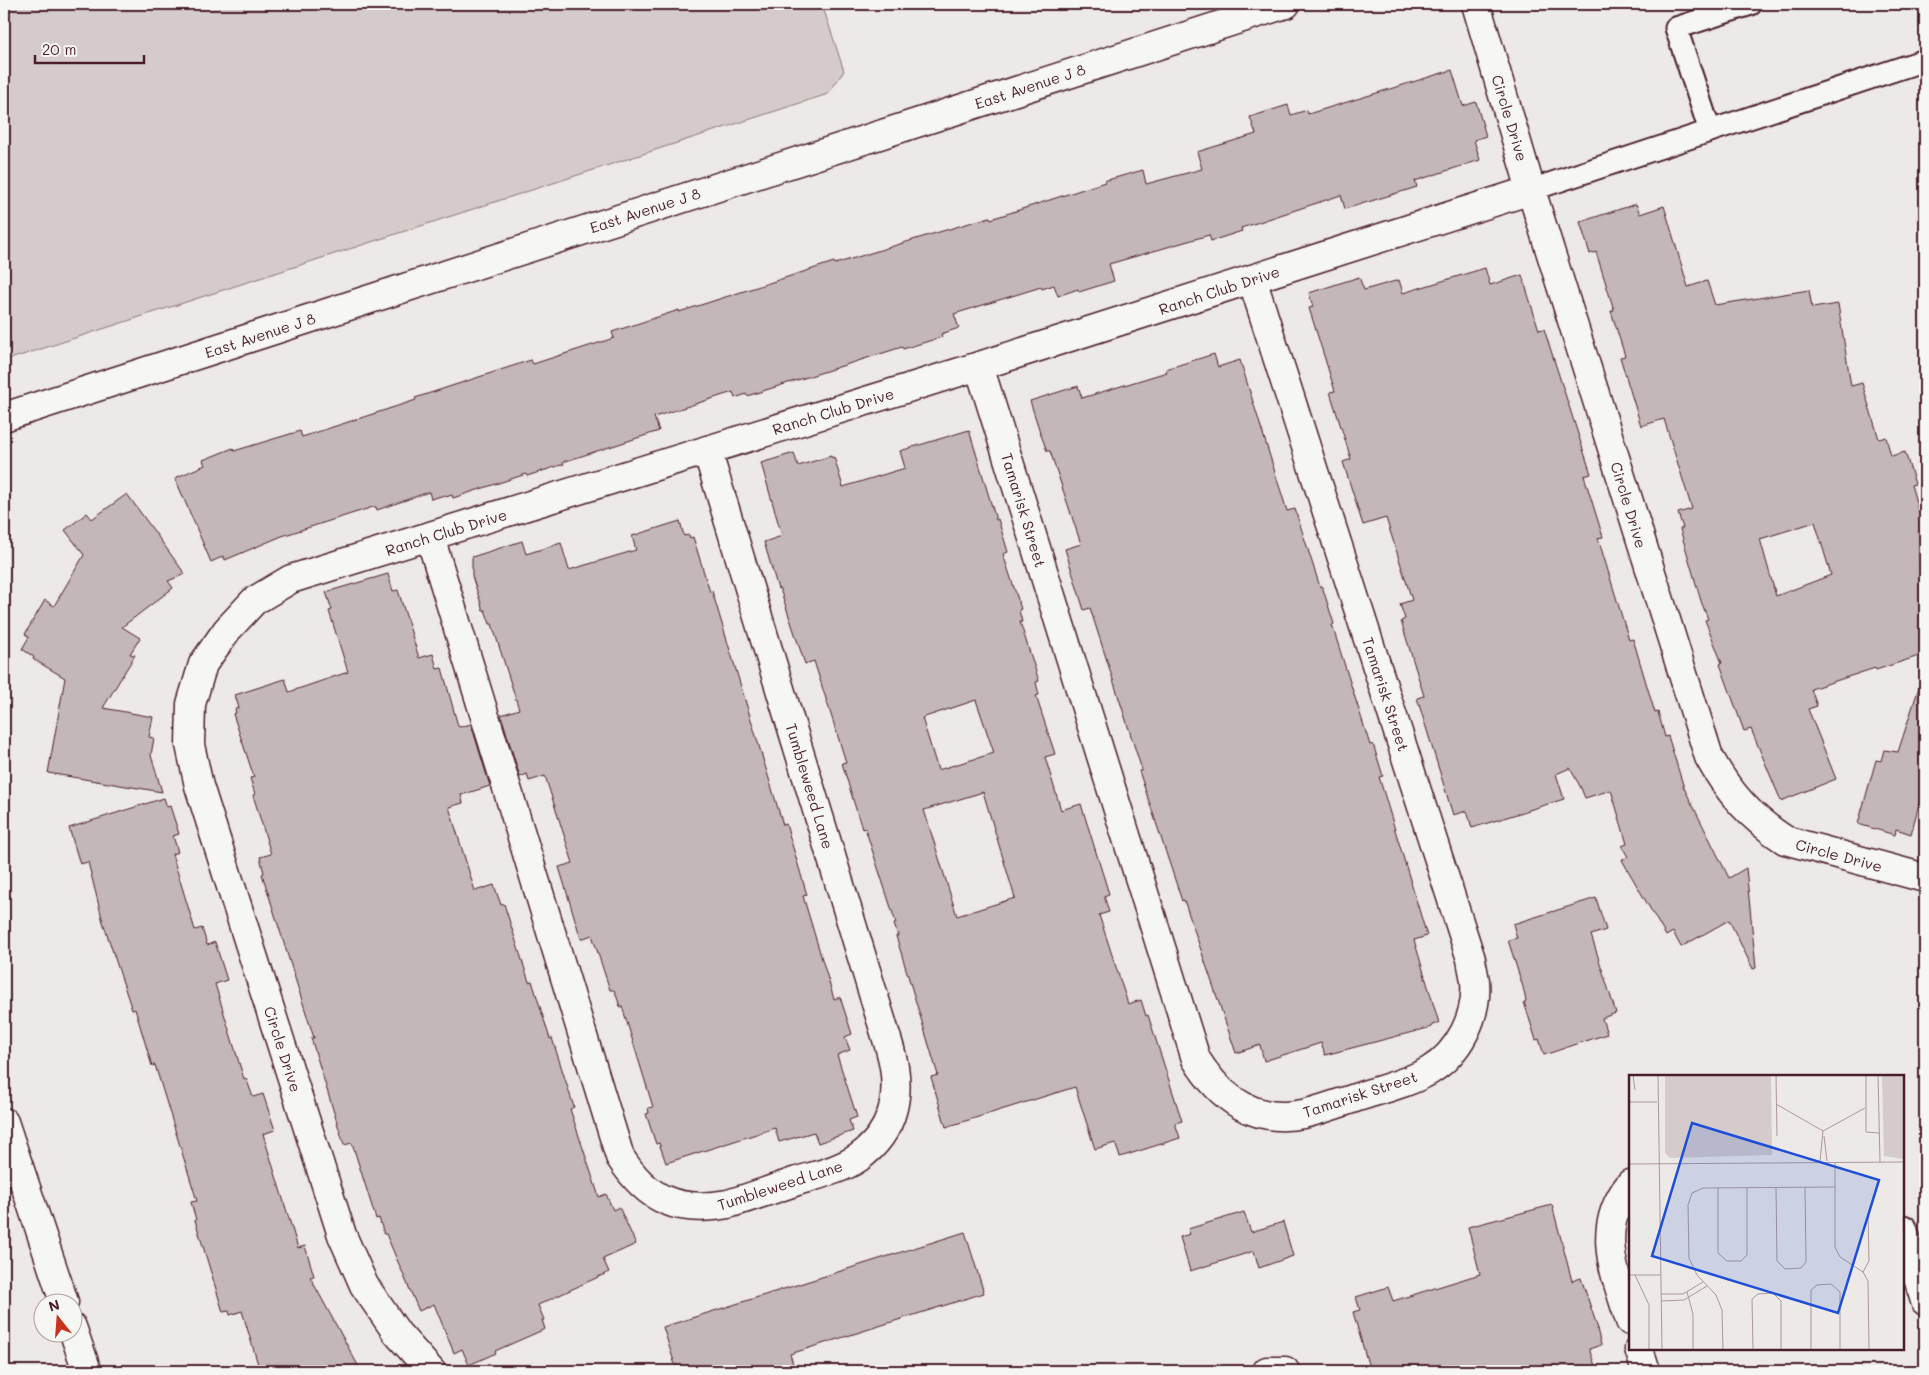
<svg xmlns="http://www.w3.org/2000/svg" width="1929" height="1375" viewBox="0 0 1929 1375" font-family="Mali,sans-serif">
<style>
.green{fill:#d4cbca;stroke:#8f757a}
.building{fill:#c4b7b7;stroke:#4a1f2b;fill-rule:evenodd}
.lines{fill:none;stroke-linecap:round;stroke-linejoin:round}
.lane-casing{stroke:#4a1f2b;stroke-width:25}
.street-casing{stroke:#4a1f2b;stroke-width:31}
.secondary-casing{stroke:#4a1f2b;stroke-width:31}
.primary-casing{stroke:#4a1f2b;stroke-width:31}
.lane{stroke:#f6f6f2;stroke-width:21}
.street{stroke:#f6f6f2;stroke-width:28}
.secondary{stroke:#f6f6f2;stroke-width:28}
.primary{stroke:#f6f6f2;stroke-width:28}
.labels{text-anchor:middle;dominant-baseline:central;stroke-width:4;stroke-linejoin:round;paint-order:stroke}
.street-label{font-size:15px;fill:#4a1f2b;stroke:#f6f6f2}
.inset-road{fill:none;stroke:#ab989b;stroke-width:1}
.view{fill:#1d4ed8;fill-opacity:0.15;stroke:#1d4ed8;stroke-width:2.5}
.inset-edge{fill:none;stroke:#4a1f2b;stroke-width:2.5}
</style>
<rect width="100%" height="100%" fill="#ece9e6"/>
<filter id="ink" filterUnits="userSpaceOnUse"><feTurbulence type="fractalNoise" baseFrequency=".02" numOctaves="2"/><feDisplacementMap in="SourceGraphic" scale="10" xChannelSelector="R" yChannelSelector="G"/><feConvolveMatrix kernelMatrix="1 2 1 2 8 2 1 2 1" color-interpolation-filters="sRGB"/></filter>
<g filter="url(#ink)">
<path class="green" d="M4 4H822L844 71 828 94 4 361Z"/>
<g class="building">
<path d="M1452 70 1463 106 1476 102 1486 136 1474 140 1480 160 1415 181 1417 187 1345 209 1341 195 1241 228 1242 231 1211 241 1209 235 1109 264 1114 281 1079 292 1078 289 1058 296 1054 285 1042 289 1041 287 954 314 959 328 941 334 942 337 903 349 902 347 747 396 746 394 735 398 733 392 654 417 659 431 563 462 564 464 527 476 526 474 453 498 452 495 446 497 445 495 431 499 429 492 377 510 376 507H373L282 536 225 560 224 556 211 562 175 478 205 465 203 460 233 448 234 451 300 431 302 437 416 400 415 398 531 360 533 364 614 338 612 332 679 310V312L834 262 835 264 929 235 990 217 991 219 1105 182 1104 181 1143 170 1146 184 1202 169 1197 152 1256 134 1250 117 1288 105 1291 115 1307 110 1308 114Z"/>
<path d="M1636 204 1640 214 1664 206 1688 287 1707 281 1715 305 1809 290 1812 308 1838 304 1851 386 1862 383 1879 439 1886 437 1891 456 1905 452 1915 484 1911 485 1925 532V654L1876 670 1875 668 1811 689 1817 706 1808 709 1836 779 1781 801 1751 729 1744 731 1720 664 1722 663 1705 620 1708 619 1701 601 1680 529 1683 528 1678 513 1692 509 1664 419 1641 426 1620 357 1625 356 1611 311 1614 310 1596 252 1590 254 1580 222ZM1815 522 1831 575 1776 596 1760 539Z"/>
<path d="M1485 268 1490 285 1522 275 1539 330 1544 329 1591 474 1584 476 1603 537 1598 538 1629 640 1633 639 1655 713 1658 712 1665 737 1668 736 1684 788 1729 878 1746 868 1756 968 1753 969 1729 920 1681 947 1673 932 1666 936 1622 860 1628 857 1622 846 1627 844 1611 790 1585 798 1581 788 1570 768 1556 774 1564 799 1472 828 1467 811 1453 815 1417 698 1424 696 1401 621 1405 619 1400 604 1412 600 1386 518 1363 525 1343 462 1351 459 1330 392 1335 391 1309 308 1313 307 1309 293 1359 277 1364 290 1399 280 1403 293Z"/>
<path d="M1214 354 1218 367 1240 360 1287 511 1295 509 1320 587 1322 586 1334 624 1332 625 1370 745 1373 744 1383 776 1379 777 1380 780 1427 936 1414 940 1439 1023 1432 1025V1027L1325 1055 1321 1043 1264 1061 1260 1045 1236 1053 1184 900 1182 901 1139 771 1142 770 1090 608 1084 610 1065 549 1081 544 1050 451H1047L1041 435 1030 401 1078 386 1082 398 1167 372 1166 369Z"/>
<path d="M969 430 996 520 998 519 1008 552 1003 554 1021 609 1019 610 1022 622H1020L1039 681 1036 682 1039 695 1036 696 1055 754 1045 757 1061 810 1081 804 1109 894 1104 896 1109 912 1099 915 1128 1004 1141 1000 1146 1016 1148 1015 1182 1121 1175 1123 1180 1138 1120 1157 1115 1143 1095 1149 1075 1087 946 1127 931 1077 938 1075 896 936H898L894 924 896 923 865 828 862 829 842 763 846 762 814 661 805 664 780 589H778L764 542 782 536 761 463 794 453 798 466 831 456 832 458 834 457 843 487 905 468 900 451ZM976 700 994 753 938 770 922 718ZM983 792 1015 898 957 916 924 810Z"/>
<path d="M127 494 185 574 168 581 173 588 122 627 140 638 130 654 135 655 103 708 153 717 149 737 154 738 151 755 162 792 48 773 65 678 33 659 34 657 22 649 29 637 25 634 45 600 54 606 84 555 65 530 87 513 92 519Z"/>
<path d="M680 521 684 536 689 535 690 538 693 537 710 592 712 591 783 825 786 824 807 895 803 896 834 999 840 997 852 1034 845 1037 850 1050 837 1055 857 1117 849 1120 853 1131 818 1143 814 1132 779 1142 775 1128 666 1163 659 1143 656 1144 646 1114 649 1113 648 1108 653 1107 622 1006 620 1007 615 991 613 990H610L592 935 581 939 559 867 573 863 545 776 529 781 527 774 520 777 501 715 519 709 492 624H490L485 610H483L472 576V557L522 541 526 554 561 543 569 570 636 550 632 536Z"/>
<path d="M388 574 393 591 398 590 419 658 433 654 437 669 442 668 458 726 460 727 471 724 490 786 461 795 463 803 449 807 475 891 494 885 501 905 504 904 529 982 532 981 550 1039 552 1038 574 1107 570 1109 599 1197 606 1194 613 1210 619 1207 636 1244 603 1259 609 1272 538 1305 544 1320H542L545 1329 495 1351 496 1353 469 1365 462 1349 454 1353 434 1304 419 1311 386 1234H384L379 1218 376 1219 352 1143 344 1145 311 1038H314L262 874 264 873 260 857 271 854 253 795 255 794 250 778 254 777 233 714 236 713 235 709 239 708 235 695 285 679 289 692 348 672 329 611 332 610 326 592Z"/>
<path d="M1919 687 1925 688V782L1911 834 1896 829 1895 835 1858 824 1876 760 1881 761 1884 750 1898 752Z"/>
<path d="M164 798 167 807 170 806 179 834 173 836 178 852 172 854 195 930 202 928 207 945 215 942 227 980 215 984 244 1079 246 1078 253 1097 263 1094 275 1130 263 1134 298 1248 305 1246 314 1276 310 1277 361 1371H260L242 1311 230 1315 229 1311 223 1312 195 1220H196L191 1202 197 1201 155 1065 152 1066 135 1009 132 1010 103 922 88 862 80 864 69 828Z"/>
<path d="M1596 898 1606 930 1591 935 1616 1013 1602 1018 1607 1034 1544 1055 1539 1039 1536 1040 1524 1002 1526 1001 1523 987 1508 940 1517 938 1513 924Z"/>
<path d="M1552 1205 1572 1281 1581 1278 1598 1329H1597L1601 1345 1589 1349 1597 1371H1370L1353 1312 1360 1310 1356 1297 1388 1287 1393 1301 1480 1274 1468 1227Z"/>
<path d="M1244 1212 1251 1232 1283 1222 1293 1256 1259 1268 1254 1251 1190 1271 1180 1237 1190 1234 1188 1229Z"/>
<path d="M965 1232 984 1293 790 1354 795 1371H677L663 1327Z"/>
</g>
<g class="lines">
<g class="lane-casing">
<g id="lane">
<path d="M1710 131 1676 28 1751 4"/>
<path d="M1531 190 1925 60"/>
</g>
</g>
<g class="street-casing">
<g id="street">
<path d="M1476 4 1531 190 1709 757C1728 792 1751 818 1785 840L1925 878"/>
<path d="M979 366 1196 1059C1220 1098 1254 1124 1303 1114 1322 1110 1342 1102 1361 1096 1383 1089 1408 1083 1429 1071 1459 1053 1478 1016 1475 981 1474 974 1472 966 1471 959L1252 279"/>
<path d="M430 537 620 1157C648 1201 678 1213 728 1204 751 1197 774 1189 797 1181 817 1175 840 1170 858 1158 896 1131 902 1091 890 1049L707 450"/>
<path d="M1630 1184C1594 1229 1615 1273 1630 1321"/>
<path d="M1903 1229 1925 1301"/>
<path d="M1639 1349 1646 1371"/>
<path d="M431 1371 397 1333 364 1285 342 1235 199 786 190 745 191 704 203 664 227 630 254 601 291 579 979 366 1531 190"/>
<path d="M1267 1371H1285"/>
</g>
</g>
<g class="secondary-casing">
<path id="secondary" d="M4 417 1286 4"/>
</g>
<g class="primary-casing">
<g id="primary">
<path d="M4 1122 64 1302"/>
<path d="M72 1327 87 1371"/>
</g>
</g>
<use href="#lane" class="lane"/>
<use href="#street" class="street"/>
<use href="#secondary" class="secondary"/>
<use href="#primary" class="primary"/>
</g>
</g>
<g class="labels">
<g class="street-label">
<text transform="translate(1030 86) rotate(-18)">East Avenue J 8</text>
<text transform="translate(1510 118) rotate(73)">Circle Drive</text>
<text transform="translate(645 210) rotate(-18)">East Avenue J 8</text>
<text transform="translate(1219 290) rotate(-18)">Ranch Club Drive</text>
<text transform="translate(260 335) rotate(-18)">East Avenue J 8</text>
<text transform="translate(833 411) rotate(-17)">Ranch Club Drive</text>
<text transform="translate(1629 505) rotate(73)">Circle Drive</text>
<text transform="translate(1024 510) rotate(73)">Tamarisk Street</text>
<text transform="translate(446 532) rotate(-17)">Ranch Club Drive</text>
<text transform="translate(1386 694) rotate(72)">Tamarisk Street</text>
<text transform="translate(810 786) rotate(73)">Tumbleweed Lane</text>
<text transform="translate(1839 855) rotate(15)">Circle Drive</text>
<text transform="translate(283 1049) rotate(72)">Circle Drive</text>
<text transform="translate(1360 1094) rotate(-18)">Tamarisk Street</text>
<text transform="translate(780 1185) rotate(-18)">Tumbleweed Lane</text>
</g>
</g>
<g transform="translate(1629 1075)">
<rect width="275" height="275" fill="#ece9e6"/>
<path d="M36 0H142L143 80 41 83 36 78ZM253 0H275V84L255 81Z" fill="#d4cbca"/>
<path class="inset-road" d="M4 0 6 15M29 0 33 275M147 0 148 61M237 0V57L250 58M249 0 251 87M0 27H28M147 29 194 56 236 33M195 61 198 86M191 86 194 56M206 87V172L211 182 234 197 239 206 240 275M0 89 275 87M275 110V142M147 112 148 186 156 194 172 193 177 187 176 112M89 113V178L98 186H112L118 180V113M274 142 275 186M234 197 240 186 239 139M0 200H32M6 200 20 230V275M58 217 64 239V275M32 219H54L74 207M32 226 55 225 78 211M94 275 93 235 87 220 68 200 60 183 59 130 63 118 74 113 206 112M124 275 123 224 129 219 144 218 152 226V275M182 275V215L188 210 202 209 211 217V275"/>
<path class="view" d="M63 48 250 105 209 238 23 181Z"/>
<rect width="275" height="275" class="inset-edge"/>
</g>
<rect width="1929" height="1375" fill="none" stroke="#f6f6f2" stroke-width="20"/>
<rect x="10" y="10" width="1909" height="1355" fill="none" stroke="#4a1f2b" stroke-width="2" filter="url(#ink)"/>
<g transform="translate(58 1318) rotate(343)"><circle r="24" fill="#f6f6f2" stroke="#b1a0a2"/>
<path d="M0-4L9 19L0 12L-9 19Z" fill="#c8321e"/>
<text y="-8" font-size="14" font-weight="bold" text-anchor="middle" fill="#4a1f2b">N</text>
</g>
<path d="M35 55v8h109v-8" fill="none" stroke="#4a1f2b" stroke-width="2.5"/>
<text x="42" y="55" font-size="15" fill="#4a1f2b" stroke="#f6f6f2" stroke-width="4" paint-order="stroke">20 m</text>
</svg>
